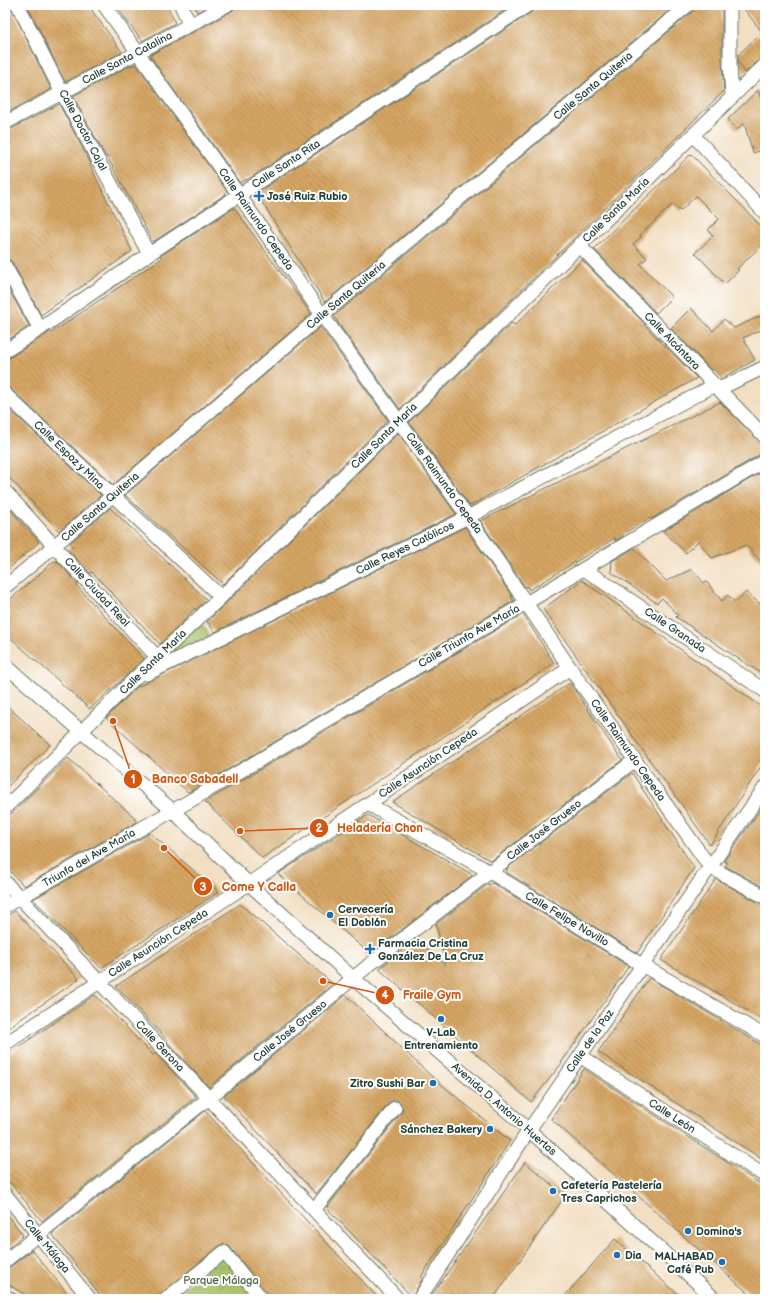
<svg xmlns="http://www.w3.org/2000/svg" width="770" height="1304" viewBox="0 0 770 1304" font-family="'Balsamiq Sans',sans-serif">
<style>
.park{fill:url(#park-tufts);stroke:#63804e}
.building{fill:url(#building-back-hatch)}
.lines{fill:none;stroke-linecap:round;stroke-linejoin:round}
.street-casing{stroke:#697565;stroke-width:15}
.street{stroke:#fff;stroke-width:13}
.poi-dot{fill:#1f6fb2;stroke:#fff;stroke-width:1.5}
.labels{text-anchor:middle;dominant-baseline:central;stroke-width:4;stroke-linejoin:round;paint-order:stroke}
.street-label{font-size:11px;fill:#1f3d34;stroke:#fff}
.poi-label{font-size:11px;font-weight:bold;fill:#1f3d34;stroke:#fff;text-anchor:start}
.park-label{font-size:11px;fill:#486544;stroke:#fff}
.leader{fill:none;stroke:#d45610;stroke-width:1.5}
.callout-dot{fill:#d45610;stroke:#fff;stroke-width:1.5}
.mark-label{font-size:12px;text-anchor:middle;font-weight:bold;fill:#fff}
.callout-label{font-size:12px;text-anchor:middle;font-weight:bold;fill:#d45610;stroke:#fff;stroke-width:4;stroke-linejoin:round;paint-order:stroke}
</style>
<defs>
<pattern id="park-tufts" width="24" height="20" patternUnits="userSpaceOnUse"><rect width="24" height="20" fill="#a7c268"/><path d="M3 7l-1-3M5 7V3M7 7l1-3M15 17l-1-3M17 17v-4M19 17l1-3" fill="none" stroke="#879f56"/></pattern>
<pattern id="building-back-hatch" width="6" height="6" patternUnits="userSpaceOnUse"><rect width="6" height="6" fill="#d5a563"/><path d="M-1 5l2 2M0 0l6 6M5-1l2 2" fill="none" stroke="#ac8852"/></pattern>
</defs>
<rect width="100%" height="100%" fill="#fff"/>
<filter id="ink" filterUnits="userSpaceOnUse"><feTurbulence type="fractalNoise" baseFrequency=".025" numOctaves="2"/><feDisplacementMap in="SourceGraphic" scale="8" xChannelSelector="R" yChannelSelector="G"/><feConvolveMatrix kernelMatrix="1 2 1 2 8 2 1 2 1" color-interpolation-filters="sRGB"/></filter>
<filter id="wash" filterUnits="userSpaceOnUse"><feTurbulence type="fractalNoise" baseFrequency=".012" numOctaves="4" result="noise"/><feDisplacementMap in="SourceGraphic" scale="16" xChannelSelector="R" yChannelSelector="G"/><feGaussianBlur stdDeviation="0.9" result="paint"/><feColorMatrix in="noise" values="0 0 0 0 0 0 0 0 0 0 0 0 0 0 0 0 0 1.4 0 .05"/><feComposite in="paint" operator="in"/></filter>
<g filter="url(#wash)">
<rect width="100%" height="100%" fill="#f2dec1"/>
<g class="park">
<path d="M200 622 210 636 166 658Z"/>
<path d="M224 1255 258 1299H172Z"/>
</g>
<g id="blocks">
<g class="building">
<path d="M5 5H10L51 89 5 114Z"/>
<path d="M27 5H88L122 52 65 82Z"/>
<path d="M115 5H167L175 23 142 41Z"/>
<path d="M194 5H210L197 12Z"/>
<path d="M235 5H513L247 180 246 179 240 183 150 56 152 55V54L231 12 234 9Z"/>
<path d="M536 5H676L325 302 256 193 532 12 535 9Z"/>
<path d="M696 5H722V65L724 91 400 409 340 326 334 316 693 11Z"/>
<path d="M741 5H765V55L745 73 738 61V55L762 32Z"/>
<path d="M136 64 227 191 225 193 226 194 153 242 107 156 106 157 73 96 131 65 132 66Z"/>
<path d="M758 90 765 111V149L753 153 744 123 737 130 728 119Z"/>
<path d="M59 104 91 164 90 165 132 251 41 315 12 262 9 259 5 258V131L9 130Z"/>
<path d="M691 154 765 230V242L737 269 739 270 725 284 695 253 713 236 708 230 719 219 696 196 680 211 673 204 640 235 641 237 633 244 647 258 640 264 672 297 656 313 594 249Z"/>
<path d="M234 208 311 314 113 485 10 388 5 386V359L9 358 50 332 51 333 162 258 160 256Z"/>
<path d="M582 260 645 324 644 325 697 378 470 506 409 422 512 323 515 325Z"/>
<path d="M5 282 29 326 5 342Z"/>
<path d="M691 308 713 331 724 319 734 328 765 314V328L743 338 755 360 722 378 713 369 711 370 671 328Z"/>
<path d="M320 327 388 420 223 584 125 495Z"/>
<path d="M720 402 765 447V453L761 454 651 519 650 518 622 534 623 536 615 541V538L529 590 527 586 525 587 480 521Z"/>
<path d="M5 405 101 495 59 531 5 473Z"/>
<path d="M398 433 456 514 215 632 207 622Z"/>
<path d="M765 470V566L746 545 712 558 698 541 686 553 663 531Z"/>
<path d="M5 504 39 542 5 572Z"/>
<path d="M110 508 207 600 196 610 195 608 183 622 160 644 92 572 90 573 68 550 72 546 70 543Z"/>
<path d="M465 527 512 596 511 597 514 601 193 790 188 792 106 718 137 687Z"/>
<path d="M634 548 666 581 692 569 704 583 706 581 722 601 728 595 735 602 746 592 765 608V676L676 617 678 615 662 598 657 603 611 572 612 561Z"/>
<path d="M54 561 56 562 57 561 78 584 77 586 144 659 90 709 5 633V604Z"/>
<path d="M582 580 765 709V760L710 845 543 609Z"/>
<path d="M523 614 554 663 262 858 205 802Z"/>
<path d="M570 683 622 760 491 861 392 802Z"/>
<path d="M5 704 50 745 5 789Z"/>
<path d="M68 758 135 818 134 819 137 822 24 886 5 866V820Z"/>
<path d="M632 773 694 868 637 953 506 872 508 870 506 869Z"/>
<path d="M765 803V888L725 866 728 863 724 861Z"/>
<path d="M368 815 473 875 370 954 278 874Z"/>
<path d="M150 833 219 892 101 968 33 899Z"/>
<path d="M716 879 761 904 765 905V1021L661 960Z"/>
<path d="M492 883 629 966 561 1063H562L531 1102 379 969 416 939 446 965 436 924 488 884 489 885Z"/>
<path d="M240 904 333 984 209 1087 167 1042 168 1041 116 986Z"/>
<path d="M15 911 79 979 5 1030V917Z"/>
<path d="M649 978 765 1047V1161L598 1052Z"/>
<path d="M95 995 153 1055 155 1053 196 1097 42 1221 5 1177V1056Z"/>
<path d="M346 995 430 1075 510 1141 421 1277 423 1278 412 1297 327 1208 329 1207 328 1206 401 1113 403 1109 400 1102 396 1100 392 1101 389 1103 316 1194 224 1096Z"/>
<path d="M584 1069 765 1187V1299H755L551 1119Z"/>
<path d="M205 1111 379 1299H271L230 1247 223 1243 155 1299H103L52 1234Z"/>
<path d="M525 1162 565 1196 493 1299H429Z"/>
<path d="M5 1212 23 1235 5 1251Z"/>
<path d="M615 1239 652 1272 684 1299H562Z"/>
<path d="M32 1250 72 1299H31L5 1282V1269L10 1267Z"/>
</g>
</g>
</g>
<g filter="url(#ink)">
<use href="#blocks" fill-opacity="0" stroke="#697565" stroke-width="1"/>
<g class="lines">
<g class="street-casing">
<g id="street">
<path d="M18 5 62 93 149 254"/>
<path d="M104 5 239 195 322 315 468 517 570 668 710 867 765 897"/>
<path d="M181 5 190 25"/>
<path d="M730 5V65L732 97"/>
<path d="M5 123 227 5"/>
<path d="M693 135 765 213"/>
<path d="M579 245 765 437"/>
<path d="M5 266 40 329"/>
<path d="M5 351 40 329 149 254 528 5"/>
<path d="M719 389 765 367"/>
<path d="M5 394 221 597"/>
<path d="M5 491 64 557 158 658"/>
<path d="M584 569 765 691"/>
<path d="M5 587 54 546 322 315 688 5"/>
<path d="M5 665 173 811 249 884 353 978 529 1130 715 1299"/>
<path d="M147 674 468 517 715 385"/>
<path d="M368 804 490 872 642 965 765 1036"/>
<path d="M5 808 133 680 221 597 399 421 765 65"/>
<path d="M5 882 398 1299"/>
<path d="M5 906 188 802 538 596 765 461"/>
<path d="M5 1044 268 871 570 668"/>
<path d="M580 1056 765 1176"/>
<path d="M5 1194 90 1299"/>
<path d="M314 1210 395 1108"/>
<path d="M5 1261 209 1098 369 965 635 760"/>
<path d="M5 1296 10 1299"/>
<path d="M166 1299 224 1252 262 1299"/>
<path d="M419 1299 529 1130 765 787"/>
</g>
</g>
<use href="#street" class="street"/>
</g>
</g>
<g class="poi-dot">
<path d="M257 190h4v4h4v4h-4v4h-4v-4h-4v-4h4z"/>
<circle cx="330" cy="915" r="4"/>
<path d="M368 943h4v4h4v4h-4v4h-4v-4h-4v-4h4z"/>
<circle cx="441" cy="1019" r="4"/>
<circle cx="433" cy="1083" r="4"/>
<circle cx="490" cy="1129" r="4"/>
<circle cx="553" cy="1191" r="4"/>
<circle cx="688" cy="1231" r="4"/>
<circle cx="617" cy="1255" r="4"/>
<circle cx="722" cy="1262" r="4"/>
</g>
<g class="labels">
<g class="street-label">
<text transform="translate(127 58) rotate(-28)">Calle Santa Catalina</text>
<text transform="translate(593 86) rotate(-40)">Calle Santa Quiteria</text>
<text transform="translate(83 130) rotate(62)">Calle Doctor Cajal</text>
<text transform="translate(286 164) rotate(-33)">Calle Santa Rita</text>
<text transform="translate(616 210) rotate(-44)">Calle Santa María</text>
<text transform="translate(256 219) rotate(55)">Calle Raimundo Cepeda</text>
<text transform="translate(346 295) rotate(-40)">Calle Santa Quiteria</text>
<text transform="translate(672 341) rotate(46)">Calle Alcántara</text>
<text transform="translate(384 436) rotate(-45)">Calle Santa María</text>
<text transform="translate(69 455) rotate(44)">Calle Espoz y Mina</text>
<text transform="translate(444 483) rotate(54)">Calle Raimundo Cepeda</text>
<text transform="translate(100 507) rotate(-41)">Calle Santa Quiteria</text>
<text transform="translate(405 548) rotate(-26)">Calle Reyes Católicos</text>
<text transform="translate(97 592) rotate(47)">Calle Ciudad Real</text>
<text transform="translate(675 630) rotate(34)">Calle Granada</text>
<text transform="translate(469 636) rotate(-30)">Calle Triunfo Ave María</text>
<text transform="translate(153 662) rotate(-44)">Calle Santa María</text>
<text transform="translate(628 750) rotate(55)">Calle Raimundo Cepeda</text>
<text transform="translate(428 763) rotate(-34)">Calle Asunción Cepeda</text>
<text transform="translate(544 830) rotate(-38)">Calle José Grueso</text>
<text transform="translate(89 858) rotate(-30)">Triunfo del Ave María</text>
<text transform="translate(567 919) rotate(31)">Calle Felipe Novillo</text>
<text transform="translate(158 943) rotate(-33)">Calle Asunción Cepeda</text>
<text transform="translate(290 1031) rotate(-39)">Calle José Grueso</text>
<text transform="translate(590 1041) rotate(-55)">Calle de la Paz</text>
<text transform="translate(160 1046) rotate(47)">Calle Gerona</text>
<text transform="translate(504 1109) rotate(41)">Avenida D. Antonio Huertas</text>
<text transform="translate(672 1116) rotate(33)">Calle León</text>
<text transform="translate(47 1246) rotate(51)">Calle Málaga</text>
</g>
<g class="poi-label">
<text x="267" y="196">José Ruiz Rubio</text>
<text x="338" y="909">Cervecería<tspan x="338" dy="13">El Doblón</tspan></text>
<text x="378" y="943">Farmacia Cristina<tspan x="378" dy="13">González De La Cruz</tspan></text>
<text x="441" y="1032" text-anchor="middle">V-Lab<tspan x="441" dy="13">Entrenamiento</tspan></text>
<text x="425" y="1083" text-anchor="end">Zitro Sushi Bar</text>
<text x="482" y="1129" text-anchor="end">Sánchez Bakery</text>
<text x="561" y="1185">Cafetería Pastelería<tspan x="561" dy="13">Tres Caprichos</tspan></text>
<text x="696" y="1231">Domino's</text>
<text x="625" y="1255">Dia</text>
<text x="714" y="1256" text-anchor="end">MALHABAD<tspan x="714" dy="13">Café Pub</tspan></text>
</g>
<g class="park-label">
<text x="221" y="1280">Parque Málaga</text>
</g>
</g>
<path class="leader" d="M113 721L133 779M240 831L319 828M164 848L203 886M323 981L385 995"/>
<g class="callout-dot">
<circle cx="113" cy="721" r="4"/>
<circle cx="240" cy="831" r="4"/>
<circle cx="164" cy="848" r="4"/>
<circle cx="323" cy="981" r="4"/>
<circle cx="133" cy="779" r="10"/>
<circle cx="319" cy="828" r="10"/>
<circle cx="203" cy="886" r="10"/>
<circle cx="385" cy="995" r="10"/>
</g>
<g class="mark-label">
<text x="133" y="783">1</text>
<text x="319" y="832">2</text>
<text x="203" y="891">3</text>
<text x="385" y="999">4</text>
</g>
<g class="callout-label">
<text x="195" y="783">Banco Sabadell</text>
<text x="380" y="832">Heladería Chon</text>
<text x="259" y="891">Come Y Calla</text>
<text x="432" y="999">Fraile Gym</text>
</g>
<rect width="770" height="1304" fill="none" stroke="#fff" stroke-width="20"/>
</svg>
